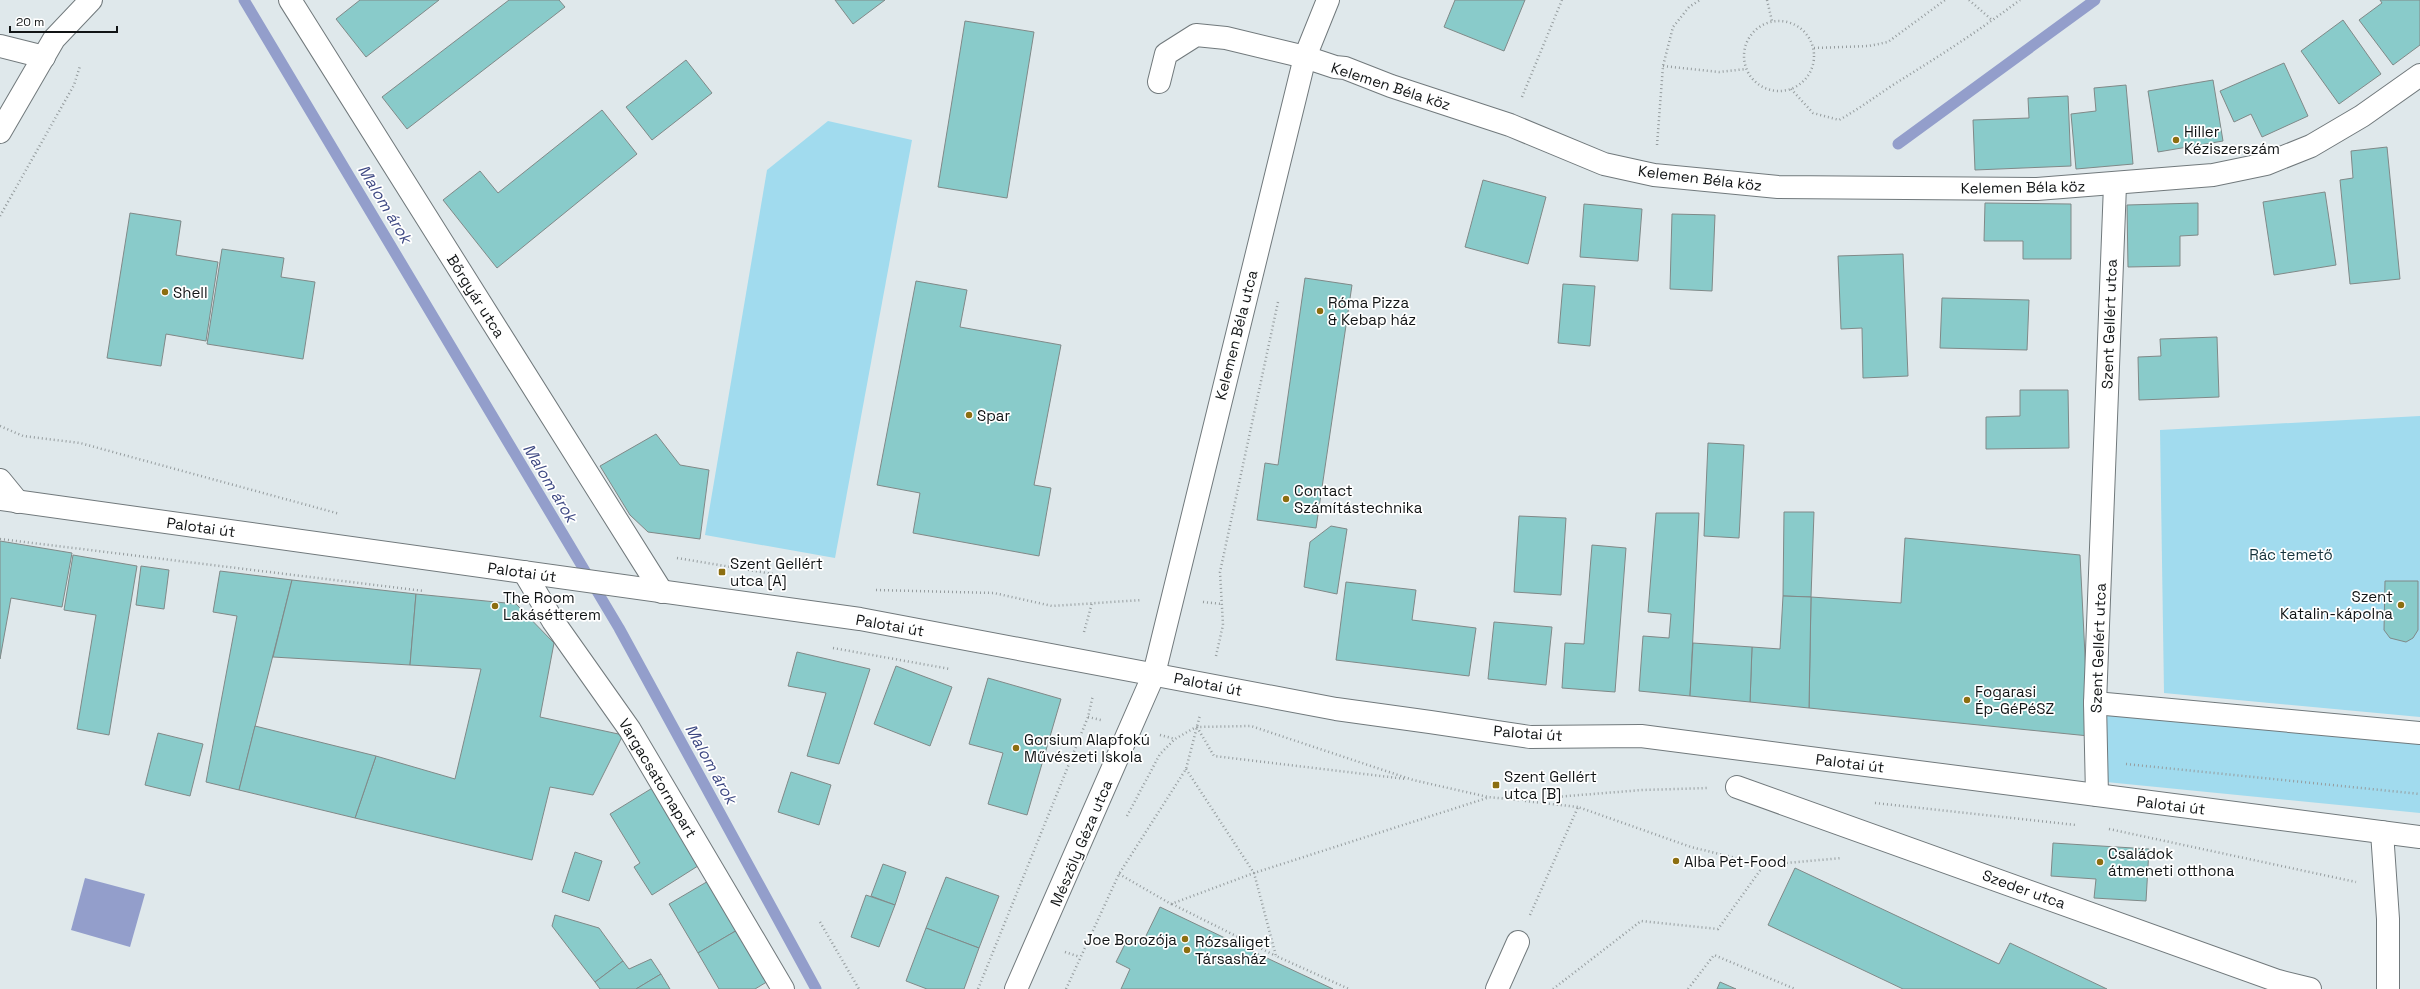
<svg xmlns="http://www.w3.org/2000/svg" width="2420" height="989" viewBox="0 0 2420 989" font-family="'Space Grotesk',sans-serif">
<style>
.green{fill:#a1dbee}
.water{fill:#939ecb}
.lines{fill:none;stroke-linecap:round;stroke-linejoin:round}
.stream{stroke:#939ecb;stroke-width:11}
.building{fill:#89cbca;stroke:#808988}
.minor-casing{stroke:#71797c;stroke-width:24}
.major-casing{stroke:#71797c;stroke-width:24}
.path{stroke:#959c9e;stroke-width:2.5;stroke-dasharray:1 3;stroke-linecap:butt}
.minor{stroke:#fff;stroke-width:22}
.major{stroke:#fff;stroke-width:22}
.poi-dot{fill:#8c6e10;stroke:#fff;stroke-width:1.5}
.labels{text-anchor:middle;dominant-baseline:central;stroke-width:3.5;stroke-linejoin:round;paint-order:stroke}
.street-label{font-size:15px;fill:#111415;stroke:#fff}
.poi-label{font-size:15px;fill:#111415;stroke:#fff;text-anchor:start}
.park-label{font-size:15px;fill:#14323b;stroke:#fff}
.water-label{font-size:16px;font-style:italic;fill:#3e4983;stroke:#fff}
</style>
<rect width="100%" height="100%" fill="#dfe8eb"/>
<g class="green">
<path d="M828 121 912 140 835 558 705 535 767 170Z"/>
<path d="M2420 416V717L2164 693 2160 430Z"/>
<path d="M2095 703 2420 736V813L2096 781Z"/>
</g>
<path class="water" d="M85 878 145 894 130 947 71 930Z"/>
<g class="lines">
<g class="stream">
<path d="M244 0 619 628 816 989"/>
<path d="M1898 144 2095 0"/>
</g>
</g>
<g class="building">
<path d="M360 0H439L366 57 336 19Z"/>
<path d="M509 0H559L565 7 407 129 382 97Z"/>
<path d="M835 0H885L853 24Z"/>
<path d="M1455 0H1525L1504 51 1444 27Z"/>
<path d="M2380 0H2420V45L2393 65 2359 20 2382 3Z"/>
<path d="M2343 20 2381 74 2339 104 2301 51Z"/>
<path d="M965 21 1034 32 1007 198 938 187Z"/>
<path d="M686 60 712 93 652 140 626 107Z"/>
<path d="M2284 63 2308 116 2262 137 2251 114 2234 122 2220 91Z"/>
<path d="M2213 80 2223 141 2158 152 2148 91Z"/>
<path d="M2126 85 2133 164 2076 169 2071 114 2096 111 2094 88Z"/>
<path d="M2068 96 2071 166 1975 170 1973 120 2029 118 2028 98Z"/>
<path d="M602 110 637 154 497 268 443 200 480 171 498 193Z"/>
<path d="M2387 147 2400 279 2350 284 2340 180 2353 178 2351 151Z"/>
<path d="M1483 180 1546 197 1528 264 1465 247Z"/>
<path d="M2325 192 2336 265 2274 275 2263 202Z"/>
<path d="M1985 203 2071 204V259H2023V241H1984Z"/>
<path d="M2198 203V235L2180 236V266L2128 267 2127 205Z"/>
<path d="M1584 204 1642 209 1638 261 1580 257Z"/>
<path d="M130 213 181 221 176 255 218 262 206 341 166 334 161 366 107 358Z"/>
<path d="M1672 214 1715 215 1712 291 1670 289Z"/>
<path d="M222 249 284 258 281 277 315 282 303 359 207 344Z"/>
<path d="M1903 254 1908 376 1863 378 1862 328 1841 329 1838 256Z"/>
<path d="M1305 278 1352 285 1316 528 1257 520 1265 463 1278 465Z"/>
<path d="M916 281 967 290 960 327 1061 345 1034 485 1051 488 1039 556 913 533 920 493 877 485Z"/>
<path d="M1563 284 1595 286 1590 346 1558 343Z"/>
<path d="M1942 298 2029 300 2027 350 1940 348Z"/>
<path d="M2217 337 2219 397 2139 400 2138 357 2161 356 2160 339Z"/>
<path d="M2020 390H2068L2069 448 1986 449V417L2020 416Z"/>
<path d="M656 434 680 465 709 470 700 539 648 532 630 515 600 466Z"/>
<path d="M1708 443 1744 445 1739 538 1704 536Z"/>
<path d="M1784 512H1814L1811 597 1783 596Z"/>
<path d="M1656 513H1699L1690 696 1639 691 1643 636 1669 638 1671 614 1648 612Z"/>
<path d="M1519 516 1566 518 1561 595 1514 592Z"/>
<path d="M1331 526 1347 529 1337 594 1304 587 1310 542Z"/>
<path d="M1905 538 2080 555 2089 736 1809 708 1811 597 1901 603Z"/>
<path d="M0 541 72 553 62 607 11 598 0 659Z"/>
<path d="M1592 545 1626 548 1615 692 1562 688 1565 643 1584 644Z"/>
<path d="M73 555 137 566 109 735 77 729 96 615 64 610Z"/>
<path d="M141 566 169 570 164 609 136 605Z"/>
<path d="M220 571 292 580 239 790 206 782 237 616 213 612Z"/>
<path d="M292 580 416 594 410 665 273 657Z"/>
<path d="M2385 581H2418V630L2413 638 2406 642 2390 638 2384 630Z"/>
<path d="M1346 582 1416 590 1412 620 1476 628 1469 676 1336 660Z"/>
<path d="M416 594 516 604 554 643 540 717 623 735 593 795 550 787 532 860 355 818 376 756 455 779 481 669 410 665Z"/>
<path d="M1783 596 1811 597 1809 708 1750 702 1752 647 1780 649Z"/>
<path d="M1494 622 1552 627 1546 685 1488 679Z"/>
<path d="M1693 643 1752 647 1750 702 1690 696Z"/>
<path d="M797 652 870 669 839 764 807 756 826 693 788 686Z"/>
<path d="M896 666 952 687 930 746 874 724Z"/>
<path d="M988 678 1061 699 1027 815 988 804 1003 753 969 744Z"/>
<path d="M255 726 376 756 355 818 239 790Z"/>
<path d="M158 733 203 744 190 796 145 785Z"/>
<path d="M791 772 831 785 819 825 778 812Z"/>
<path d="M654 787 701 864 652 895 634 867 640 863 610 814Z"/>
<path d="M2053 843 2149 849 2146 901 2094 898 2096 879 2051 876Z"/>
<path d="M575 852 602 861 589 901 562 892Z"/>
<path d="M883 864 906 872 895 905 871 896Z"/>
<path d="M1795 868 1999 964 2010 943 2107 989H1903L1768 925Z"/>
<path d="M946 877 999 896 979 948 926 928Z"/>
<path d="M710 880 739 929 698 953 669 904Z"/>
<path d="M866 895 895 905 879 947 851 937Z"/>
<path d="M1160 907 1269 959 1333 989H1121L1130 969 1116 962 1129 936 1143 942Z"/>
<path d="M555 915 599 928 623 961 595 982 552 926Z"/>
<path d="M926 928 979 948 964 989H927L906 981Z"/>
<path d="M739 929 770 980 755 989H719L698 953Z"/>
<path d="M651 959 661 974 636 989H600L595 982 623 961 629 969Z"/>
<path d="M661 974 670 989H636Z"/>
<path d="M1720 982 1736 989H1717Z"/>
</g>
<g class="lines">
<g class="minor-casing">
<g id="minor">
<path d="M290 0 662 592"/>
<path d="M0 46 44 57"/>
<path d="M1159 82 1166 54 1196 35 1226 38 1305 57 1335 67 1345 68 1391 86 1510 125 1604 164 1654 175 1778 187 2037 189 2213 175 2266 164 2311 146 2362 116 2420 75"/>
<path d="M0 132 54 39 91 0"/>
<path d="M524 572 553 621 630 730 783 989"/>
<path d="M2095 703 2420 733"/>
<path d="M1737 787 2278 981 2310 989"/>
<path d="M2097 795 2095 703 2115 185"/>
<path d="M2382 832 2388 919V989"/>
<path d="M1016 989 1154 674 1305 57 1328 0"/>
<path d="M1497 989 1518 942"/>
</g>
</g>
<g class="major-casing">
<g id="major">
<path d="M0 480 18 502"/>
<path d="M0 499 860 619 1336 709 1430 722 1530 737 1641 736 2420 837"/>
</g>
</g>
<g class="path">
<path d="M1767 0 1772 21"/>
<path d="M1969 0 1992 20"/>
<circle cx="1779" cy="56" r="35"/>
<path d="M1814 48 1869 46 1888 42 1945 0"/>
<path d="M1663 66 1719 72 1746 69"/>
<path d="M1791 89 1813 113 1839 120C1859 109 1876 96 1896 83 1938 57 1980 30 2020 0"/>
<path d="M1522 97 1562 0"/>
<path d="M1657 145 1663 66 1673 27 1689 7 1700 0"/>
<path d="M0 216 74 85 80 66"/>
<path d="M0 426 23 436 80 443 340 514"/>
<path d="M0 539 424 591"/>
<path d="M677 558 785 576"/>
<path d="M876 590 994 593 1052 606 1142 600"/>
<path d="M1203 602 1222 604"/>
<path d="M1084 632 1092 603"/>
<path d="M833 648 950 669"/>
<path d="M1216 656 1223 625 1220 572 1278 302"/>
<path d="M1088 717 1101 720"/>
<path d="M1197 727 1214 756 1406 779"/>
<path d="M1160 735 1175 739"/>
<path d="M2126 764 2420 794"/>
<path d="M1186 769 1254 873 1276 956 1349 989"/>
<path d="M1518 800 1642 790 1708 788"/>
<path d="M1525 801 1578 807"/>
<path d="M1875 803 2076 825"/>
<path d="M1127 816 1160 754 1175 739 1196 727 1251 726 1413 780 1488 797 1518 800"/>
<path d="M2109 829 2356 882"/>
<path d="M1119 874 1171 904 1254 873 1487 798"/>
<path d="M1172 904 1276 956"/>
<path d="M1530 915 1578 807 1691 847 1764 865 1842 858"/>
<path d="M820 922 859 989"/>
<path d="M1065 952 1080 957"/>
<path d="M978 989 1088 717 1093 695"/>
<path d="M1066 989 1119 874 1186 769 1200 715"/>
<path d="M1553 989 1641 921 1718 929 1764 865"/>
<path d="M1688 989 1714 955 1795 989"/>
</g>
<use href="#minor" class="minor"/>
<use href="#major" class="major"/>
</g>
<g class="poi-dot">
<circle cx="2176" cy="140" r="4"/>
<circle cx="165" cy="292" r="4"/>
<circle cx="1320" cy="311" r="4"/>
<circle cx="969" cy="415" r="4"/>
<circle cx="1286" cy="499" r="4"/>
<rect x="718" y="568" width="8" height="8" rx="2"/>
<circle cx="2401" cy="605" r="4"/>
<circle cx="495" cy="606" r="4"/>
<circle cx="1967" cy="700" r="4"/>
<circle cx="1016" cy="748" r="4"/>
<rect x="1492" y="781" width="8" height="8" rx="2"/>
<circle cx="1676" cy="861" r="4"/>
<circle cx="2100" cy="862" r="4"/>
<circle cx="1185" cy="939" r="4"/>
<circle cx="1187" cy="950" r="4"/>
</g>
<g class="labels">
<g class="street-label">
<text transform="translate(1391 86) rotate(18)">Kelemen Béla köz</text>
<text transform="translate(1700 178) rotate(7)">Kelemen Béla köz</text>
<text transform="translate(2023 187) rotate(-1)">Kelemen Béla köz</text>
<text transform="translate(476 296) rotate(58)">Bőrgyár utca</text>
<text transform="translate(2109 324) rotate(-88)">Szent Gellért utca</text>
<text transform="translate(1236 335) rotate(-76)">Kelemen Béla utca</text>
<text transform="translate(201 527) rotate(8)">Palotai út</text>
<text transform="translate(522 572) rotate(8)">Palotai út</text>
<text transform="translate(890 625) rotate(10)">Palotai út</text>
<text transform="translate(2098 648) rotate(-88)">Szent Gellért utca</text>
<text transform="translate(1208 684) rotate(11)">Palotai út</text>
<text transform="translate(1528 733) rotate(4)">Palotai út</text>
<text transform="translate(1850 763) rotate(7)">Palotai út</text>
<text transform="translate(658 778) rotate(59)">Vargacsatornapart</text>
<text transform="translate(2171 805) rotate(7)">Palotai út</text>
<text transform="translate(1081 843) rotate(-67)">Mészöly Géza utca</text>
<text transform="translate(2024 889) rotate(20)">Szeder utca</text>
</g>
<g class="poi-label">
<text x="2184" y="131">Hiller<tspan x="2184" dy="17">Kéziszerszám</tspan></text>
<text x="173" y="292">Shell</text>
<text x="1328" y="302">Róma Pizza<tspan x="1328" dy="17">&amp; Kebap ház</tspan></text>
<text x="977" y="415">Spar</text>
<text x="1294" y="490">Contact<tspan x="1294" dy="17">Számítástechnika</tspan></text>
<text x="730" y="563">Szent Gellért<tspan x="730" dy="17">utca [A]</tspan></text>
<text x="2393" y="596" text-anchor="end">Szent<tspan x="2393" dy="17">Katalin-kápolna</tspan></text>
<text x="503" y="597">The Room<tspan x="503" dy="17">Lakásétterem</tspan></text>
<text x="1975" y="691">Fogarasi<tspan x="1975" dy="17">Ép-GéPéSZ</tspan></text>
<text x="1024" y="739">Gorsium Alapfokú<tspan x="1024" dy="17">Művészeti Iskola</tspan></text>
<text x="1504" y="776">Szent Gellért<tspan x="1504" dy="17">utca [B]</tspan></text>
<text x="2108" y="853">Családok<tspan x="2108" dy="17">átmeneti otthona</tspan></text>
<text x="1684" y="861">Alba Pet-Food</text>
<text x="1177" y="939" text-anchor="end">Joe Borozója</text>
<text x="1195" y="941">Rózsaliget<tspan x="1195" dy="17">Társasház</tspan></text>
</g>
<g class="park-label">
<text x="2291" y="554">Rác temető</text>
</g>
<g class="water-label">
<text transform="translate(385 204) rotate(59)">Malom árok</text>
<text transform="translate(550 483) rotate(59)">Malom árok</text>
<text transform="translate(711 764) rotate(61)">Malom árok</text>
</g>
</g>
<path d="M10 26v6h107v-6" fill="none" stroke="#111415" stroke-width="2"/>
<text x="16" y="26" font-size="12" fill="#111415" stroke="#ffffff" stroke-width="3" paint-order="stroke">20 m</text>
</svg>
